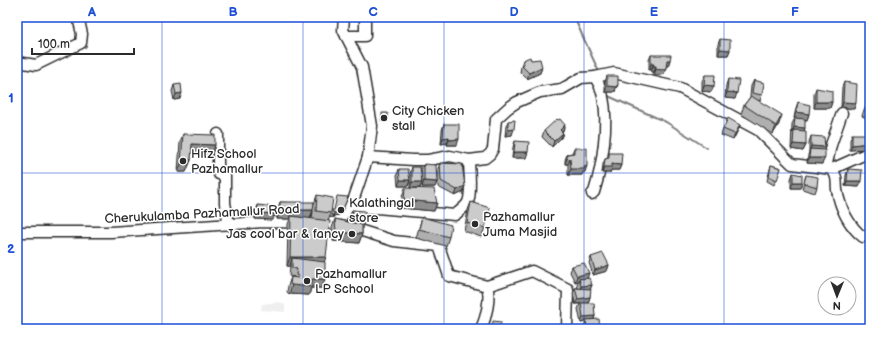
<svg xmlns="http://www.w3.org/2000/svg" width="887" height="346" viewBox="0 0 887 346" font-family="'Balsamiq Sans',sans-serif">
<style>
.built{fill:#efefef}
.lines{fill:none;stroke-linecap:round;stroke-linejoin:round}
.stream{stroke:#7e7e7e;stroke-width:2}
.minor-casing{stroke:#2b2b2b;stroke-width:13}
.minor{stroke:#fff;stroke-width:10}
.wall{fill:#afafaf;stroke:#2b2b2b;fill-rule:evenodd}
.shaded-wall{fill:#8e8e8e;stroke:#2b2b2b}
.building{fill:#cbcbcb;stroke:#2b2b2b}
.grid{fill:none;stroke:#1d4ed8;stroke-width:1;stroke-opacity:0.55}
.poi-dot{fill:#2b2b2b;stroke:#fff;stroke-width:1.5}
.labels{text-anchor:middle;dominant-baseline:central;stroke-width:3;stroke-linejoin:round;paint-order:stroke}
.poi-label{font-size:13px;fill:#2b2b2b;stroke:#fff;text-anchor:start}
.street-label{font-size:13px;fill:#2b2b2b;stroke:#fff}
.neatline{fill:none;stroke:#1d4ed8;stroke-width:1.5}
.grid-label{font-size:13px;text-anchor:middle;font-weight:bold;fill:#1d4ed8}
</style>
<rect width="100%" height="100%" fill="#fff"/>
<filter id="ink" filterUnits="userSpaceOnUse"><feTurbulence type="fractalNoise" baseFrequency=".025" numOctaves="2"/><feDisplacementMap in="SourceGraphic" scale="8" xChannelSelector="R" yChannelSelector="G"/><feConvolveMatrix kernelMatrix="1 2 1 2 8 2 1 2 1" color-interpolation-filters="sRGB"/></filter>
<g filter="url(#ink)">
<path class="built" d="M280 302 285 305V312L261 310 262 304Z"/>
<g class="lines">
<g class="stream">
<path d="M574 17 599 72"/>
<path d="M606 95 666 122 707 148"/>
</g>
<g class="minor-casing">
<g id="minor">
<path d="M346 36H365V17"/>
<path d="M17 62 36 65 81 43 82 34 78 17"/>
<path d="M218 134V164L219 174 225 176V203L229 225"/>
<path d="M368 157 413 160H428L450 156 469 160 485 158 490 154 493 149 496 119 508 108 517 102 540 92 562 89 581 78 595 77 614 73 680 88 758 130 792 164 832 169 870 152"/>
<path d="M826 168 831 145 842 113"/>
<path d="M832 169C838 179 836 179 837 190 840 208 849 226 863 237L870 234"/>
<path d="M592 194 594 192C602 167 609 124 603 97 602 90 599 84 595 77"/>
<path d="M352 203 363 209 377 208 455 215C459 211 466 207 468 202 472 193 469 170 469 160"/>
<path d="M337 223 353 201 368 157 372 126 362 67 343 30 344 17"/>
<path d="M17 232H111L263 222 337 223 394 241 439 246 449 276 487 286 532 271 568 289 567 329"/>
<path d="M481 329C486 318 491 298 487 286"/>
</g>
</g>
<use href="#minor" class="minor"/>
</g>
<g class="wall">
<path d="M720 39 730 50 728 55H718V44Z"/>
<path d="M651 55 670 60 668 66H666L664 74 660 75H654V72H651V69L649 70V60Z"/>
<path d="M523 60H531L542 67 540 73 527 79 520 72 521 67V66Z"/>
<path d="M705 75 714 86 711 92 702 91V81Z"/>
<path d="M607 76 616 91H615L614 92H605V82Z"/>
<path d="M728 79 735 99 725 98 726 85Z"/>
<path d="M754 80 762 95 760 101 758 100 779 124 773 134 741 114 744 105 750 97 751 86Z"/>
<path d="M844 82 854 109 841 107 842 87Z"/>
<path d="M174 85 180 99 174 100 172 91Z"/>
<path d="M816 88 832 102 830 108H814V94Z"/>
<path d="M870 100V120L862 116 864 110Z"/>
<path d="M798 102 809 114 807 120 794 118 796 108Z"/>
<path d="M795 118 805 128 804 131 806 145 803 151 791 149 792 124Z"/>
<path d="M508 121 512 135 505 136 506 126Z"/>
<path d="M444 124 457 145H447V143L441 144 442 130Z"/>
<path d="M565 125 562 132 563 133 561 138 552 147 542 137 544 131Z"/>
<path d="M740 125 738 130 733 140 721 135 723 129Z"/>
<path d="M183 134 215 145 212 154 191 153V160L186 172H178L180 142Z"/>
<path d="M852 134 868 143 866 149 850 150V140Z"/>
<path d="M811 136 824 150 822 164 807 163 808 155 809 152V142Z"/>
<path d="M515 141 526 158H512L513 147Z"/>
<path d="M574 148 585 172H583L582 175H568V164H565V160L567 154 572 153Z"/>
<path d="M609 153 621 165 619 170H611L610 173H602L603 164 605 159 607 158Z"/>
<path d="M440 163 465 186 463 192 455 196 438 187V169Z"/>
<path d="M424 164 437 182 435 187H422L421 169Z"/>
<path d="M771 165 781 168 774 185 767 181Z"/>
<path d="M412 167 420 188H410V181L408 186H398L397 175 399 169 410 178V173Z"/>
<path d="M848 169 859 187 845 186 846 175Z"/>
<path d="M793 173 802 182 800 188H791V179Z"/>
<path d="M806 175 817 187 815 193 802 189Z"/>
<path d="M405 188 437 203 434 211 401 208 402 197Z"/>
<path d="M317 195 331 210 342 212 339 215 333 216 331 214 328 221 324 262 325 279 322 288H311L309 295 289 294 287 292 288 286 291 277H294L289 276 290 266H287L288 224 290 219H277V211L280 202 314 204ZM313 211 312 219 310 218Z"/>
<path d="M471 202 485 228 481 237 464 231 468 210Z"/>
<path d="M258 205 272 220 255 219 256 211Z"/>
<path d="M352 210 365 221 362 227V226V234L359 243 333 241 332 228 335 219 350 222 351 221 350 216Z"/>
<path d="M422 217 449 237 446 246 416 238Z"/>
<path d="M591 257 609 265 607 271 593 275 589 263Z"/>
<path d="M572 266 587 278 592 285 590 289V297L588 303 595 316 594 319 600 329H585L584 326 586 322 581 323 578 309 580 304H575L573 294 575 288H578L577 285 578 281 575 282 570 272Z"/>
</g>
<g class="shaded-wall">
<path d="M720 49 730 50 728 55H718Z"/>
<path d="M667 60H670L668 66H665Z"/>
<path d="M651 64H654L651 69 649 70Z"/>
<path d="M653 66H656L654 72H651Z"/>
<path d="M542 67 540 73 527 79 529 73Z"/>
<path d="M666 68 664 74 660 75H654L656 69Z"/>
<path d="M618 85 614 92H605L607 86Z"/>
<path d="M704 85 714 86 711 92 702 91Z"/>
<path d="M727 92 737 93 735 99 725 98Z"/>
<path d="M182 93 180 99 174 100 176 94Z"/>
<path d="M816 102H832L830 108H814Z"/>
<path d="M843 102 856 103 854 109 841 107Z"/>
<path d="M796 112 809 114 807 120 794 118Z"/>
<path d="M782 115 779 124 773 134 776 126Z"/>
<path d="M382 117 388 118 387 121 381 120Z"/>
<path d="M565 125 563 131 558 135 560 130Z"/>
<path d="M740 125 738 130 733 140 735 134Z"/>
<path d="M794 127 805 128 803 134 794 130 792 133Z"/>
<path d="M514 129 512 135 505 136 508 130Z"/>
<path d="M563 133 561 138 552 147 554 141Z"/>
<path d="M449 137 447 143 441 144 443 138Z"/>
<path d="M459 139 457 145H447L449 140Z"/>
<path d="M868 143 866 149 850 150 852 145Z"/>
<path d="M192 144 215 145 212 154 189 152Z"/>
<path d="M793 144 806 145 803 151 791 149Z"/>
<path d="M811 146 825 147 823 152 810 149 809 152Z"/>
<path d="M514 152H528L526 158H512Z"/>
<path d="M567 158 570 159 568 164H565Z"/>
<path d="M809 158H825L822 164 807 163Z"/>
<path d="M189 160H191L186 172H178L181 164Z"/>
<path d="M612 164 621 165 619 170H611L610 173H602L604 167Z"/>
<path d="M587 166 585 172H583L582 175H568L571 169Z"/>
<path d="M400 180H410L408 186H398Z"/>
<path d="M424 181 437 182 435 187H422Z"/>
<path d="M847 181H861L859 187 845 186Z"/>
<path d="M412 182H422L420 188H410Z"/>
<path d="M793 182H802L800 188H791Z"/>
<path d="M465 186 463 192 455 196 457 190Z"/>
<path d="M348 197 342 212 339 215 333 216 334 213Z"/>
<path d="M404 200 437 203 434 211 401 208Z"/>
<path d="M280 210H313L310 219 291 216 290 219H277Z"/>
<path d="M258 213 275 214 272 220 255 219Z"/>
<path d="M336 232 362 234 359 243 333 241Z"/>
<path d="M290 257H326L323 266 292 258 290 266H287Z"/>
<path d="M609 265 607 271 593 275 595 270Z"/>
<path d="M589 273 587 279H579L578 281 575 282 577 276Z"/>
<path d="M312 279H325L322 288H311L309 295 289 294 292 285Z"/>
<path d="M592 285 590 290 579 292 581 286Z"/>
<path d="M590 297 588 303 575 304 578 299Z"/>
<path d="M595 316 593 321 586 320V322L581 323 583 317Z"/>
</g>
<g class="building">
<path d="M720 39 730 40V50L720 49Z"/>
<path d="M651 55H671L670 60H667L666 68 662 70 656 69V66H653L654 64H651Z"/>
<path d="M530 57 531 60 540 59 542 67 529 73 522 66 524 64 523 60Z"/>
<path d="M705 75H715L714 86 704 85Z"/>
<path d="M607 76H618V85H617V87L607 86Z"/>
<path d="M728 79 739 80 737 93 727 92Z"/>
<path d="M754 80 764 83 762 95 752 93Z"/>
<path d="M844 82 857 84 856 103 843 102Z"/>
<path d="M181 84 182 93 176 94 174 85Z"/>
<path d="M816 88 832 91V102H816Z"/>
<path d="M751 96 782 115 776 126 744 105Z"/>
<path d="M870 100V113L864 110Z"/>
<path d="M798 102 810 105 809 114 796 112Z"/>
<path d="M382 113H388V118L382 117Z"/>
<path d="M728 118 740 125 735 134 723 129Z"/>
<path d="M795 118 805 119V128L794 127Z"/>
<path d="M557 119 558 120 560 119 565 125 560 130 563 133 554 141 544 131Z"/>
<path d="M515 120 514 129 508 130V121Z"/>
<path d="M444 124H459V139L449 140V137L443 138Z"/>
<path d="M794 130 806 131V145L793 144Z"/>
<path d="M183 134 215 135V145L192 144 191 160H189V164H181Z"/>
<path d="M852 134H869L868 143 852 145Z"/>
<path d="M811 136 824 137 825 147 811 146Z"/>
<path d="M515 141 529 142 528 152H514Z"/>
<path d="M574 148H587V166L584 167 585 169H571L570 159 567 158V154L574 153Z"/>
<path d="M810 149 825 150V158H809Z"/>
<path d="M609 153H622L621 165 612 164V167H604L605 159 609 158Z"/>
<path d="M440 163 462 164 465 186 457 190 441 181Z"/>
<path d="M424 164 436 165 437 182 424 181Z"/>
<path d="M771 165 781 168 777 180 769 176Z"/>
<path d="M412 167H420L422 182H412Z"/>
<path d="M399 169H408L410 180H400Z"/>
<path d="M848 169 862 170 861 181H847Z"/>
<path d="M793 173 802 175V182H793Z"/>
<path d="M806 175 818 177 817 187 804 183Z"/>
<path d="M405 188 434 189 437 203 404 200Z"/>
<path d="M317 195 333 198 331 213 316 211Z"/>
<path d="M337 196 348 197 343 209 340 212 334 213 331 210H334Z"/>
<path d="M280 202H314L313 210H280Z"/>
<path d="M471 202 490 208 485 228 467 223Z"/>
<path d="M258 205 275 207V214L258 213Z"/>
<path d="M352 210 365 211V221L352 219 353 215Z"/>
<path d="M291 216 330 221 326 257H290Z"/>
<path d="M422 217 451 225 449 237 419 229Z"/>
<path d="M335 219 362 225V234L336 232Z"/>
<path d="M603 253 609 265 595 270 591 257Z"/>
<path d="M292 258 325 262V279H312V287L292 285 290 284 291 277 298 278 299 276 296 275 297 269 292 268Z"/>
<path d="M584 263 589 273 577 276 572 266Z"/>
<path d="M589 278 592 285 581 286 579 279Z"/>
<path d="M575 288 591 289 590 297 578 299Z"/>
<path d="M581 303H594L595 316 583 317Z"/>
<path d="M599 319 600 329H587L586 320Z"/>
<path d="M493 321 501 322 500 329H492Z"/>
<path d="M621 326 622 329H611V327Z"/>
</g>
</g>
<path class="grid" d="M162 17V329M303 17V329M444 17V329M584 17V329M724 17V329M17 173H870"/>
<g class="poi-dot">
<circle cx="384" cy="118" r="4"/>
<circle cx="183" cy="161" r="4"/>
<circle cx="341" cy="210" r="4"/>
<circle cx="475" cy="224" r="4"/>
<circle cx="352" cy="234" r="4"/>
<circle cx="307" cy="281" r="4"/>
</g>
<g class="labels">
<g class="poi-label">
<text x="392" y="111">City Chicken<tspan x="392" dy="15">stall</tspan></text>
<text x="191" y="154">Hifz School<tspan x="191" dy="15">Pazhamallur</tspan></text>
<text x="349" y="203">Kalathingal<tspan x="349" dy="15">store</tspan></text>
<text x="483" y="217">Pazhamallur<tspan x="483" dy="15">Juma Masjid</tspan></text>
<text x="344" y="234" text-anchor="end">Jas cool bar &amp; fancy</text>
<text x="315" y="274">Pazhamallur<tspan x="315" dy="15">LP School</tspan></text>
</g>
<g class="street-label">
<text transform="translate(202 214) rotate(-3)">Cherukulamba Pazhamallur Road</text>
</g>
</g>
<rect width="887" height="346" fill="none" stroke="#fff" stroke-width="44"/>
<g transform="translate(837 296) rotate(181)"><circle r="19" fill="#ffffff" stroke="#aaaaaa"/>
<path d="M0-3L7 15L0 10L-7 15Z" fill="#2b2b2b"/>
<text y="-6" font-size="11" font-weight="bold" text-anchor="middle" fill="#2b2b2b">N</text>
</g>
<path d="M32 48v6h102v-6" fill="none" stroke="#2b2b2b" stroke-width="2"/>
<text x="38" y="48" font-size="12" fill="#2b2b2b" stroke="#ffffff" stroke-width="3" paint-order="stroke">100 m</text>
<rect x="22" y="22" width="843" height="302" class="neatline"/>
<g class="grid-label">
<text x="92" y="16">A</text>
<text x="233" y="16">B</text>
<text x="373" y="16">C</text>
<text x="514" y="16">D</text>
<text x="654" y="16">E</text>
<text x="795" y="16">F</text>
<text x="11" y="102">1</text>
<text x="11" y="253">2</text>
</g>
</svg>
